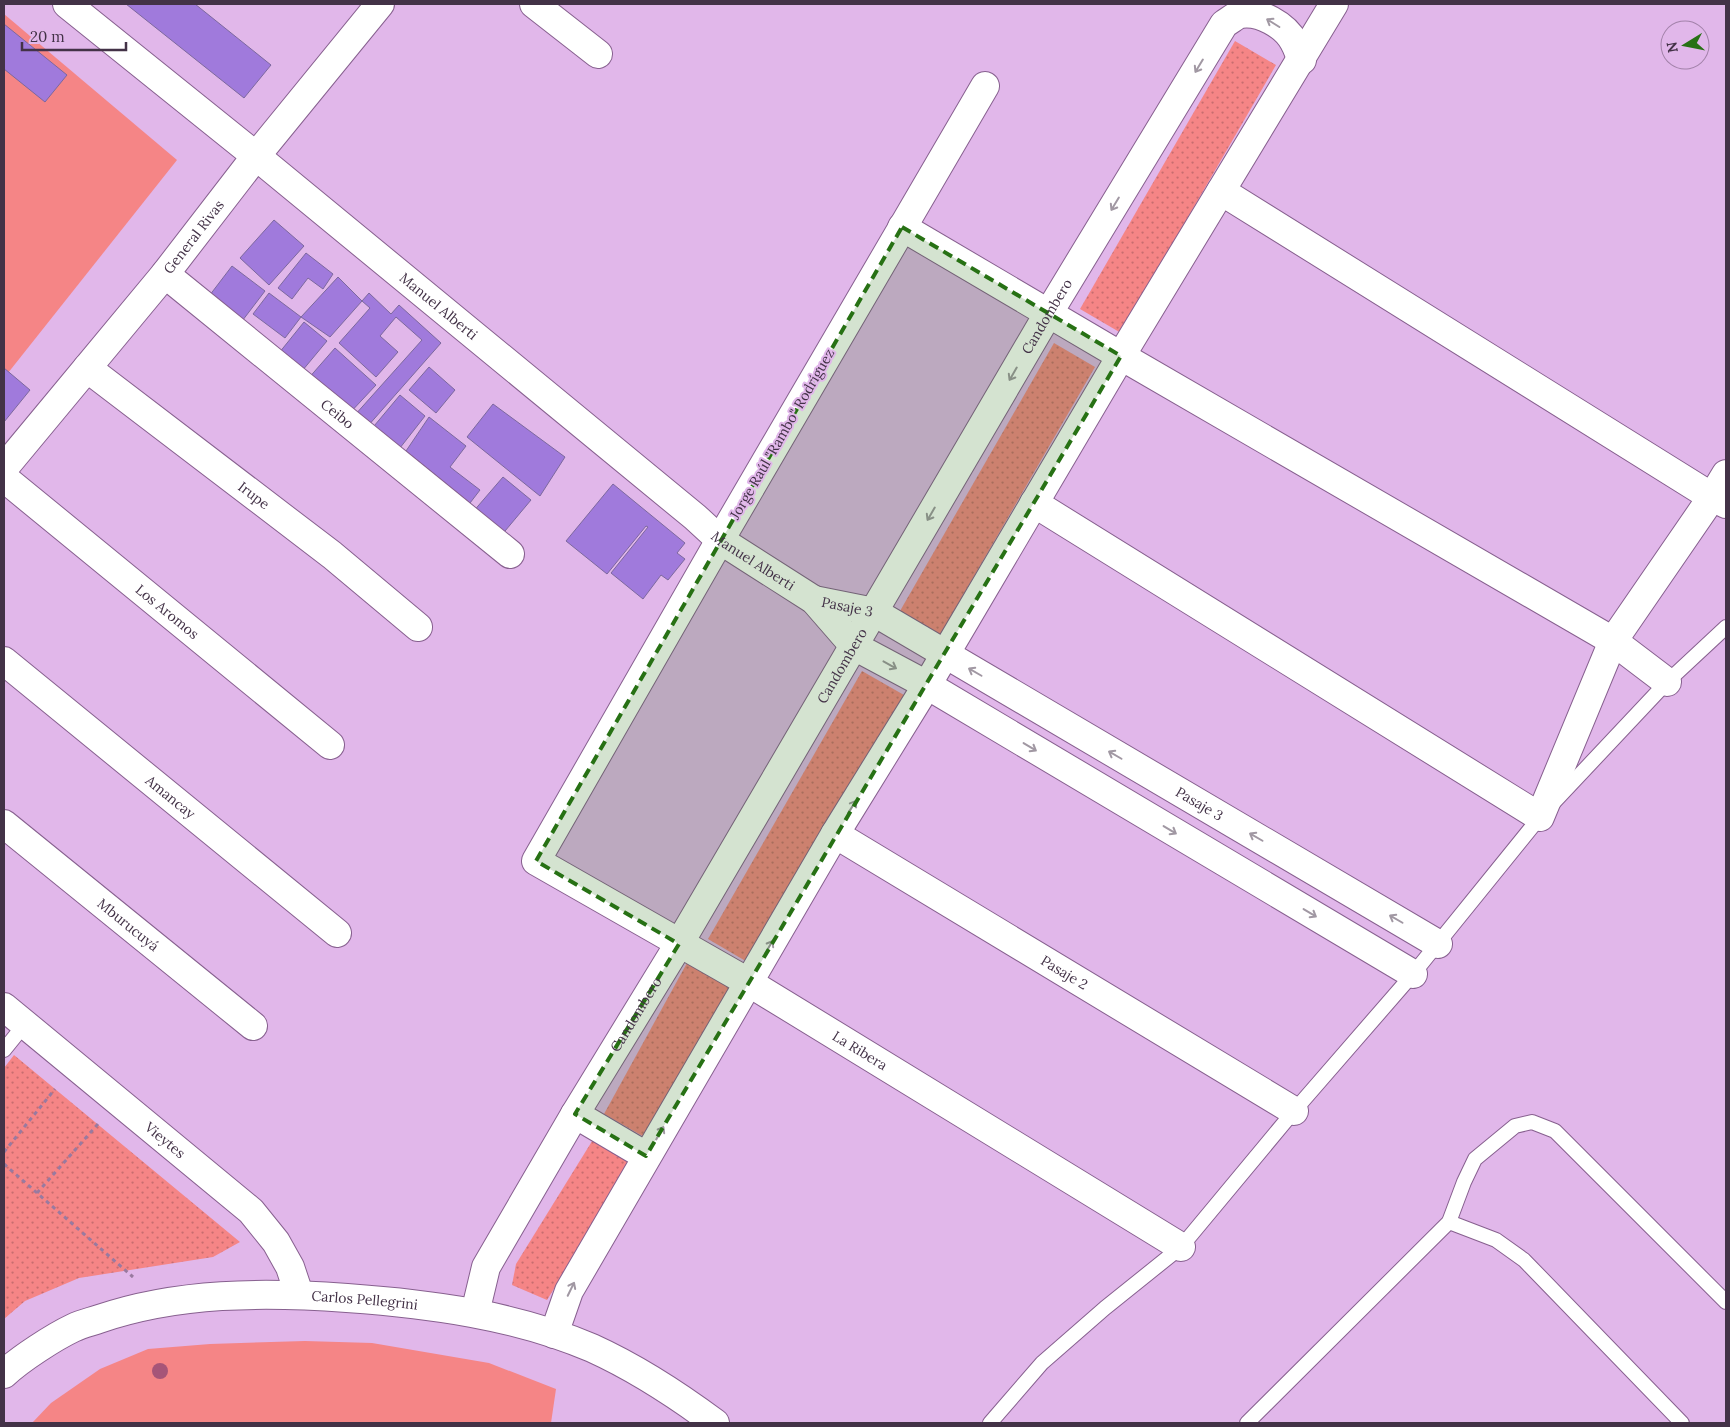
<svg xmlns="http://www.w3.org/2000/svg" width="1730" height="1427" viewBox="0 0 1730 1427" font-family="Lora,serif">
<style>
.grass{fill:#f58586}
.park{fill:url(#park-dots)}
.building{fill:#a07adc;stroke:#7c689e}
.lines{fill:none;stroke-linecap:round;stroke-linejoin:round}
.service-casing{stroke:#87608f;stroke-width:16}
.minor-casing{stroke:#87608f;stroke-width:30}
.path{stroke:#997aa0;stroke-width:3;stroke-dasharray:4 4;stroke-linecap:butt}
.service{stroke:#fff;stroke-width:14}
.minor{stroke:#fff;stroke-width:28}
.tree{fill:#a65578}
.oneway{stroke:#a198a3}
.marked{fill:#277114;fill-opacity:0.2;stroke:#277114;stroke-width:4;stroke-dasharray:10 6;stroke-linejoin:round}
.labels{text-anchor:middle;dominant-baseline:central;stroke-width:4;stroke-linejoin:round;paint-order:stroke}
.street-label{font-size:14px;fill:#433247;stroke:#e1b7ea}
</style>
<defs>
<pattern id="park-dots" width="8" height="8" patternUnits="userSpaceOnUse" patternTransform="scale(1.25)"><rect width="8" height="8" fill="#f58586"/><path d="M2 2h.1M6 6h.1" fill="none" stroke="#c86d6f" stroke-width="1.8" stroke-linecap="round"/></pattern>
</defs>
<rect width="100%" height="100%" fill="#e1b7ea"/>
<g class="grass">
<path d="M4 14 177 160 4 378Z"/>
<path d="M305 1341 372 1343 489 1363 556 1389 551 1423H32L51 1403 100 1369 148 1349 210 1344Z"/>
</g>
<g class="park">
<path d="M1235 41 1276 65 1121 333 1080 309Z"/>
<path d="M1054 343 1095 367 940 635 900 611Z"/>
<path d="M862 671 904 695 749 963 708 939Z"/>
<path d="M687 963 729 987 646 1138 604 1114Z"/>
<path d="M14 1055 240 1242 213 1257 79 1278 25 1301 4 1319V1068Z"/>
<path d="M594 1138 634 1160 547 1300 512 1285 516 1264Z"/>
</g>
<g class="building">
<path d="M126 4H195L271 65 244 98Z"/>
<path d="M4 24 67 75 45 102 4 69Z"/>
<path d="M274 220 304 246 269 285 240 258Z"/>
<path d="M306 253 333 274 323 289 308 278 292 299 278 288Z"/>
<path d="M232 266 265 291 236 329 203 304Z"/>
<path d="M338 277 362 301 330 337 301 317Z"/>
<path d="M269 293 301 317 285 338 253 314Z"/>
<path d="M369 293 391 314 399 305 441 343 367 427 354 416 422 340 396 317 380 336 398 352 376 377 339 343 370 308 362 301Z"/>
<path d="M304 322 327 341 302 371 279 353Z"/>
<path d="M335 348 376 385 347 416 307 380Z"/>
<path d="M429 367 455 390 436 413 409 390Z"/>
<path d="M4 368 30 390 4 422Z"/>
<path d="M400 395 425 416 396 453 369 432Z"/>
<path d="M493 404 565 457 540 496 467 437Z"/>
<path d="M429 417 466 446 450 467 480 490 470 503 406 451Z"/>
<path d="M503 477 531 500 500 537 472 513Z"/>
<path d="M613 484 685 543 677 553 685 559 668 580 661 575 643 599 611 573 648 527 646 526 607 574 566 541Z"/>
</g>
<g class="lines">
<g class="service-casing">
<g id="service">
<path d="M4 1050 25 1024"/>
<path d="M1449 1222 1496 1240 1524 1260 1682 1423"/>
<path d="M990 1423 1042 1363 1105 1308 1181 1247 1294 1111 1413 974 1540 817 1667 682 1726 627"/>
<path d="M1247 1423 1449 1222 1464 1182 1475 1159 1515 1126 1532 1122 1555 1131 1726 1302"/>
</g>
</g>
<g class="minor-casing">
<g id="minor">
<path id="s1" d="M67 4 256 156 695 517 720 540 814 600 854 646 927 685 1413 974"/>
<path d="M534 4 598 54"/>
<path id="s2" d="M985 86 720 540 536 861 748 982 1181 1247"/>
<path d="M1221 191 1712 497 1726 504"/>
<path d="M902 227 1121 356 1613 641 1667 682"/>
<path id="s3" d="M165 274 510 554"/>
<path id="s4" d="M87 368 332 555 418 627"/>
<path id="s5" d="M4 468 165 274 256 156 380 4"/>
<path id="s6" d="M4 478 330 745"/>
<path d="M1034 503 1540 817 1613 641 1712 497 1726 474"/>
<path id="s7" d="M814 600 874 612 1438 944"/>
<path id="s8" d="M4 661 337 933"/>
<path id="s9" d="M4 824 253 1026"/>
<path id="s10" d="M835 834 1294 1111"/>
<path id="s11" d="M4 1007 251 1211 276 1242 290 1267 299 1294"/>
<path d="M575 1114 646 1156"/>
<path id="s12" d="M475 1313 486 1267 575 1114 679 944 1048 314 1224 24C1229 21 1236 15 1241 14 1260 11 1285 25 1294 42 1297 47 1299 54 1302 60"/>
<path d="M554 1334 569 1291 835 834 927 685 1121 356 1334 4"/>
<path id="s13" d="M4 1374C20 1359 54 1337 73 1328 81 1324 90 1322 99 1319 178 1292 264 1292 347 1298 430 1304 515 1315 592 1348 636 1368 676 1394 715 1423"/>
</g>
</g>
<g class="path">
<path d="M4 1152 55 1089"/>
<path d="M4 1164 133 1277"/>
<path d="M37 1193 98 1124"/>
</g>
<use href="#service" class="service"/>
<use href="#minor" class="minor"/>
</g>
<circle class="tree" cx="160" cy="1371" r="8"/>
<defs><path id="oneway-shaft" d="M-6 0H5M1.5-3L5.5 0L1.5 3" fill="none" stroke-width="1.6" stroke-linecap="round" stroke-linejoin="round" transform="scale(1.25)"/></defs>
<g class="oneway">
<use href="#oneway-shaft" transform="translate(1273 23) rotate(-148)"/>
<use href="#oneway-shaft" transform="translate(1199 66) rotate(121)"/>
<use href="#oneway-shaft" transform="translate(1115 204) rotate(121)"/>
<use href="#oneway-shaft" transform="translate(1013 374) rotate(120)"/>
<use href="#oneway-shaft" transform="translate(931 514) rotate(120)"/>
<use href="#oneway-shaft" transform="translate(890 665) rotate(29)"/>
<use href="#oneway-shaft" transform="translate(975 672) rotate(-150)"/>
<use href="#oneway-shaft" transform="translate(1030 747) rotate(31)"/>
<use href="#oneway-shaft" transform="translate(1115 755) rotate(-150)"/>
<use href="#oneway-shaft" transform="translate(852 807) rotate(-58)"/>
<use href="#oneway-shaft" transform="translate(1170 830) rotate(31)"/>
<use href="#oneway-shaft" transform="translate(1256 837) rotate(-150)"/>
<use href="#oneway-shaft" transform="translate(1310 913) rotate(31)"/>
<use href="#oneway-shaft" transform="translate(1396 919) rotate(-150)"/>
<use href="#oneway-shaft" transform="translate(769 947) rotate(-60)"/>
<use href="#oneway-shaft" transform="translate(660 1133) rotate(-60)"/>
<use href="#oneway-shaft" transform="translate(571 1289) rotate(-64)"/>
</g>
<path class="marked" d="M902 227 1121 356 646 1156 575 1114 679 944 536 861Z"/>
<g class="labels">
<g class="street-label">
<text stroke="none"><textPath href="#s5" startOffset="299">General Rivas</textPath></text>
<text stroke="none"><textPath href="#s1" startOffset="479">Manuel Alberti</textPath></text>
<text stroke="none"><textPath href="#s12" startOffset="1151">Candombero</textPath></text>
<text stroke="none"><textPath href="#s3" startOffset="222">Ceibo</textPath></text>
<text transform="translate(782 434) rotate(-60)">Jorge Raúl "Rambo" Rodríguez</text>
<text stroke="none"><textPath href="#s4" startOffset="210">Irupe</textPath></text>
<text stroke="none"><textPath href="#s1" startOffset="884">Manuel Alberti</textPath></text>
<text stroke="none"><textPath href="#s7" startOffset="34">Pasaje 3</textPath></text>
<text stroke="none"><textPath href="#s6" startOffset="211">Los Aromos</textPath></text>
<text stroke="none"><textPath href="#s12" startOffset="746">Candombero</textPath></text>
<text stroke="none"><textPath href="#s8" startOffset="215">Amancay</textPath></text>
<text stroke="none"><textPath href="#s7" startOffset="439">Pasaje 3</textPath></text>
<text stroke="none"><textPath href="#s9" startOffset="160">Mburucuyá</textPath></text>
<text stroke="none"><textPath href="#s10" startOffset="268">Pasaje 2</textPath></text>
<text stroke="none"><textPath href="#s12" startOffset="341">Candombero</textPath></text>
<text stroke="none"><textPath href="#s2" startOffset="1271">La Ribera</textPath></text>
<text stroke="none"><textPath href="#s11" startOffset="209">Vieytes</textPath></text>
<text stroke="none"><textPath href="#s13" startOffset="379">Carlos Pellegrini</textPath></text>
</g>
</g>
<rect width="1730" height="1427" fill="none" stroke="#433247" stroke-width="10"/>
<g transform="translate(1685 45) rotate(260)"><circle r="24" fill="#e1b7ea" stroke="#a282a9"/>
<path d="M0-4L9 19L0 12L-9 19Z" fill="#277114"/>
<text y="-8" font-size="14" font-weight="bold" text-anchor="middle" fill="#433247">N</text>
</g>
<path d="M22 42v8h104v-8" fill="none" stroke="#433247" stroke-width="2.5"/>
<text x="30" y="42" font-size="15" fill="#433247" stroke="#e1b7ea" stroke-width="4" paint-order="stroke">20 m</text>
</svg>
